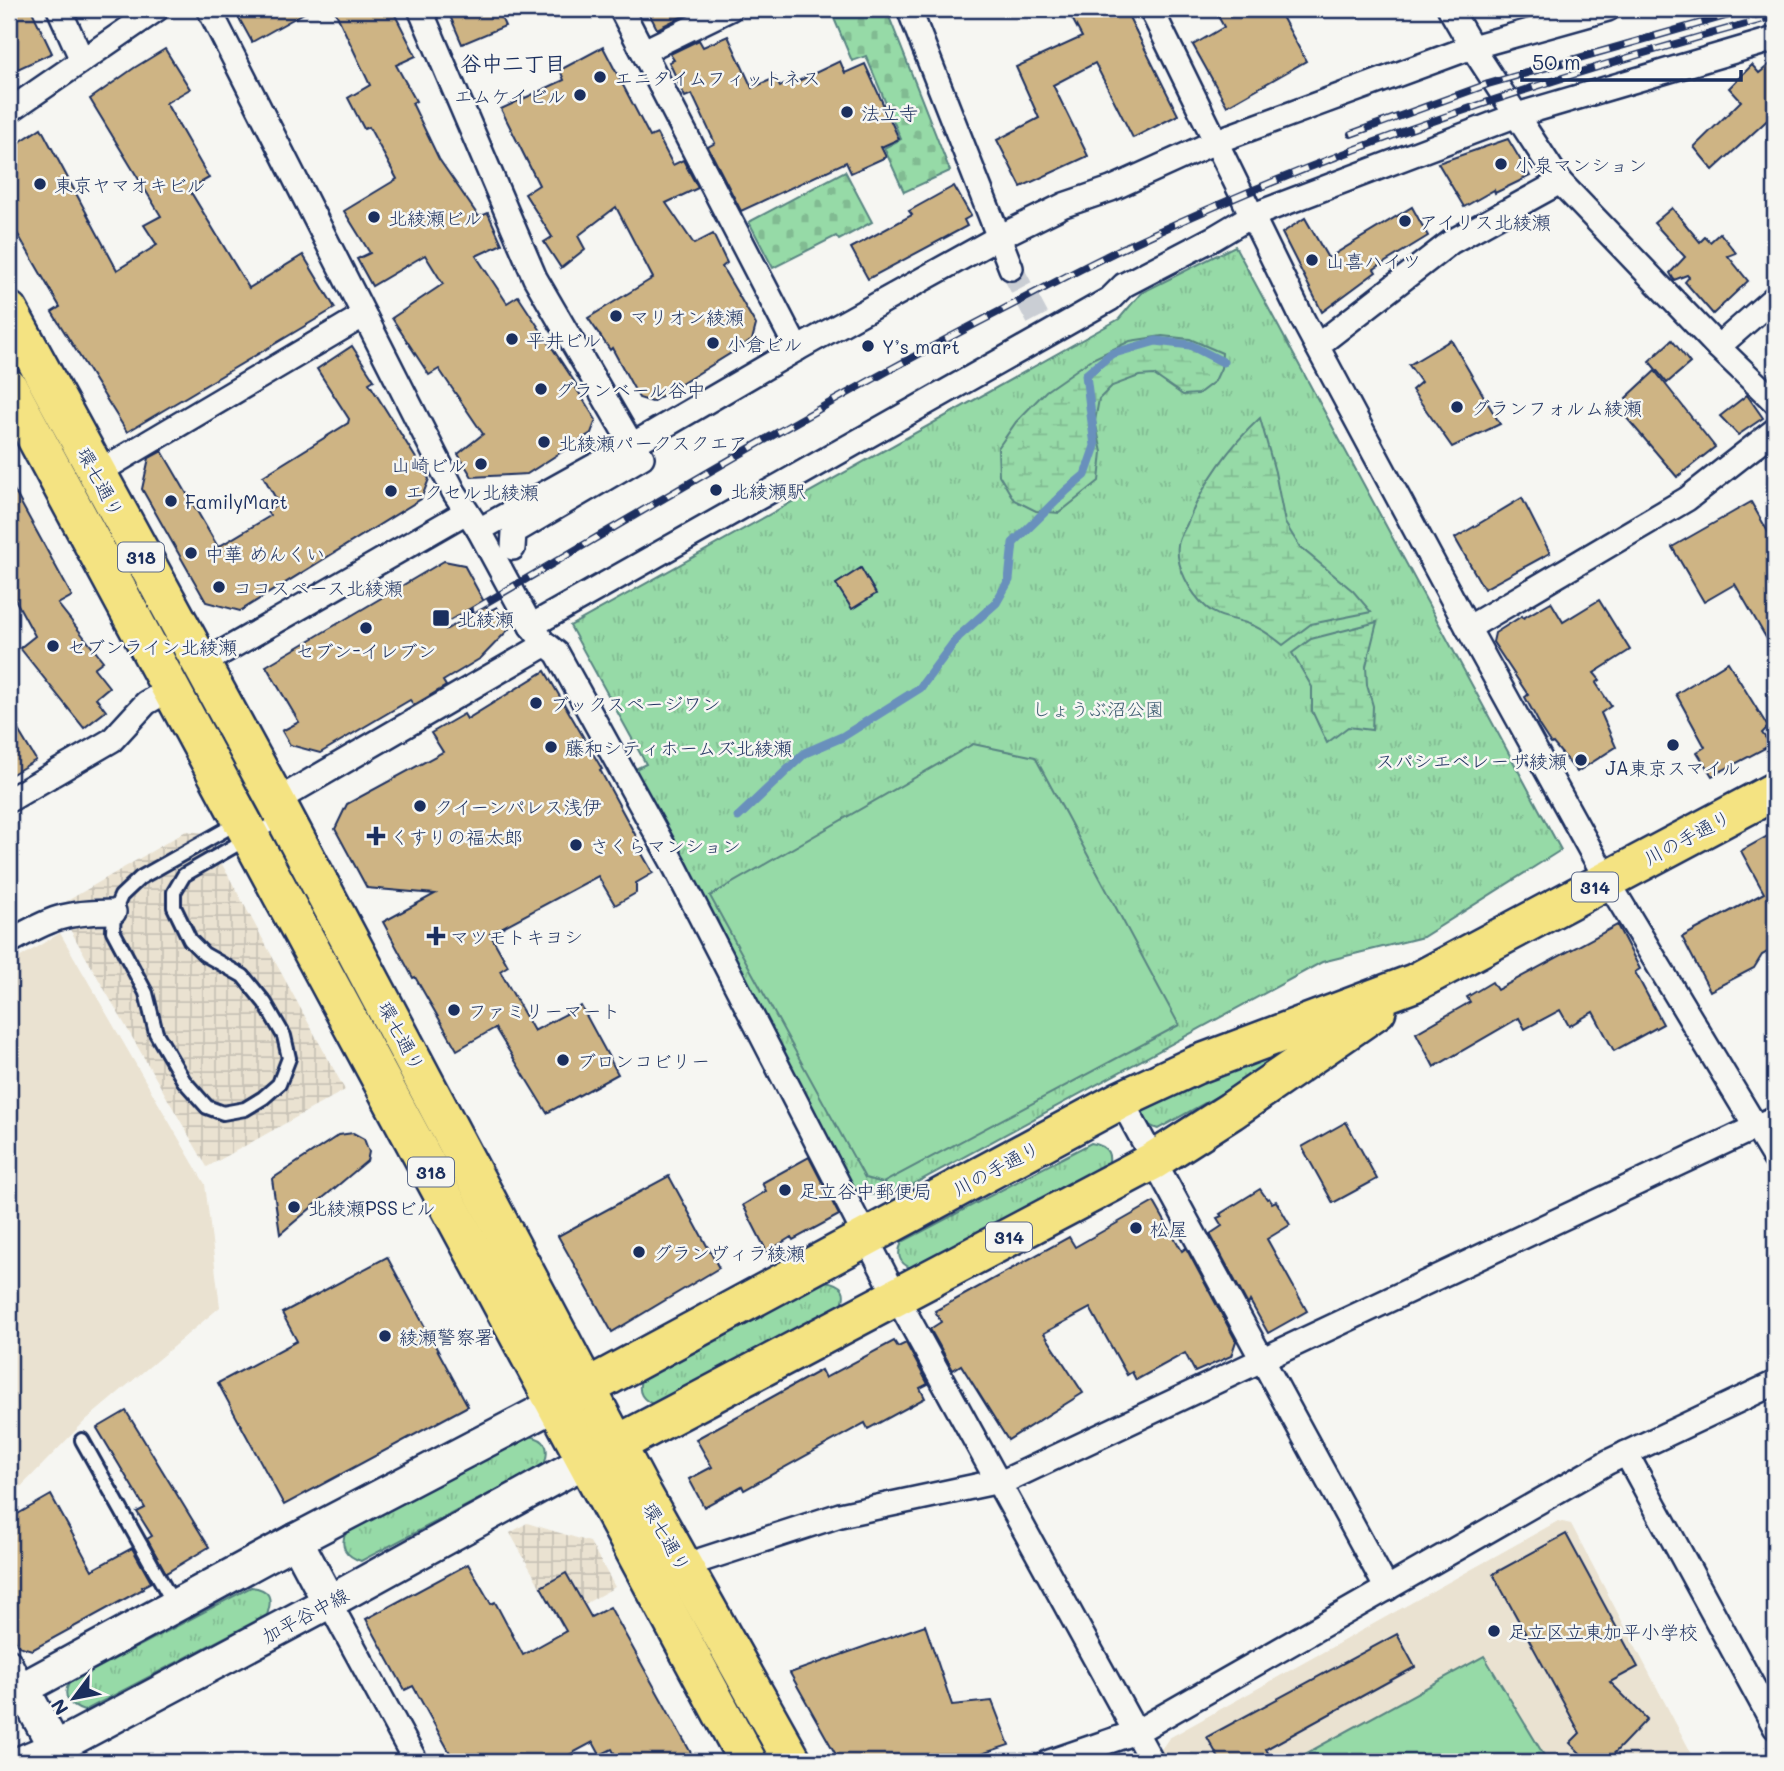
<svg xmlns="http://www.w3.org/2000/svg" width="1784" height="1771" viewBox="0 0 1784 1771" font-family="Mali,'Klee One',sans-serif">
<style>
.built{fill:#eae2d1}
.industrial{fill:url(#industrial-grid)}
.grass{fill:url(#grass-tufts);stroke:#588482;stroke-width:2}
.wetland{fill:url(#wetland-marsh);stroke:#588482;stroke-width:2}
.cemetery{fill:url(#cemetery-stones);stroke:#588482;stroke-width:2}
.pitch{fill:#96daa7;stroke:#588482;stroke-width:2}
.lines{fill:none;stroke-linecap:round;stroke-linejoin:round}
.stream{stroke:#6990bc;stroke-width:9}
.building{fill:#ceb484;stroke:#1b2f5e;stroke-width:2}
.street-tunnel{stroke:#caced4;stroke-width:23;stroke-dasharray:23 11;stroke-linecap:butt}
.lane-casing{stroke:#1b2f5e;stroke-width:18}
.street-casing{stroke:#1b2f5e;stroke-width:28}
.secondary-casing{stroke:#1b2f5e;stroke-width:37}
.primary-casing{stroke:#1b2f5e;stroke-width:42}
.lane{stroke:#f6f6f2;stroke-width:12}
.street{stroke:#f6f6f2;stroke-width:23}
.secondary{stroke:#f6f6f2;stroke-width:32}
.primary{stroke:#f4e382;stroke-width:37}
.rail-casing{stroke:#1b2f5e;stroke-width:8}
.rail{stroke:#f6f6f2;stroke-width:5;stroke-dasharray:16;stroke-linecap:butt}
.poi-dot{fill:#1b2f5e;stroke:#f6f6f2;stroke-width:2.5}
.labels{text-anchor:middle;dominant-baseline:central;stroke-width:5;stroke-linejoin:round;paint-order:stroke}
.shield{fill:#f6f6f2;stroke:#5d6b8a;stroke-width:2}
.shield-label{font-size:18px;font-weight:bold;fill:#1b2f5e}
.poi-label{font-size:19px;fill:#1b2f5e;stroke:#f6f6f2;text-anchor:start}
.street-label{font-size:19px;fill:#1b2f5e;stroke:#f6f6f2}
.park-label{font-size:19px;fill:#3a5a70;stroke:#f6f6f2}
.neighbourhood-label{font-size:21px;font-weight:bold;fill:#1b2f5e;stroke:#f6f6f2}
</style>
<defs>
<pattern id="industrial-grid" width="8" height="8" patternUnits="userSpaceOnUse" patternTransform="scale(1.75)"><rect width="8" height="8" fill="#eae2d1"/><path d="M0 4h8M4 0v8" fill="none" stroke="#c8c2b6"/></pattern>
<pattern id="grass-tufts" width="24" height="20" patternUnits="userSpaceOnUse" patternTransform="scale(1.75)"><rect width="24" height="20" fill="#96daa7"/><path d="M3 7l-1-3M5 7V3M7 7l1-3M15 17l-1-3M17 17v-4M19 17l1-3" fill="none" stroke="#81bb92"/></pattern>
<pattern id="wetland-marsh" width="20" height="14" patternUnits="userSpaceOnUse" patternTransform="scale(1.75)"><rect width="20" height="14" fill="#96daa7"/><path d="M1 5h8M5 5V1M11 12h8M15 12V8" fill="none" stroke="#81bb92"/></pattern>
<pattern id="cemetery-stones" width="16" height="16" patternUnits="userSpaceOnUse" patternTransform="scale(1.75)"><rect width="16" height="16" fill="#96daa7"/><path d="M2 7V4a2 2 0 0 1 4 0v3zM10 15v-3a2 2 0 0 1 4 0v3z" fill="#81bb92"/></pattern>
</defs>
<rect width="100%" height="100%" fill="#f6f6f2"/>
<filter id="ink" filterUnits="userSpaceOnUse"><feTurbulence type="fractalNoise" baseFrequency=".0143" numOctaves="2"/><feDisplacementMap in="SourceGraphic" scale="14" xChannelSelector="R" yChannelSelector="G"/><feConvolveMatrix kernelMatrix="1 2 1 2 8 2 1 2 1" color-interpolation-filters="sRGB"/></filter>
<g filter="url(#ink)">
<g class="built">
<path d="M60 933 205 1184 220 1307 86 1420 9 1499V964Z"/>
<path d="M1558 1521 1571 1524 1696 1762H1166L1160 1751 1169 1738Z"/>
</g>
<g class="industrial">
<path d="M186 831 205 833 345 1090 207 1167 57 907Z"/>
<path d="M527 1523 590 1542 615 1587 558 1619 510 1533Z"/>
</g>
<g class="grass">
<path d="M1235 246 1561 850 1423 937 1322 962 890 1197 853 1192 631 771 646 764 570 626 1119 319 1141 293Z"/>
<path d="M1323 1028 1216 1097 1158 1129C1146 1125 1142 1121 1139 1109Z"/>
<path d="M1091 1143C1109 1146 1113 1155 1106 1172L917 1270C901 1266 895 1257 902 1242Z"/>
<path d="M825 1281C844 1284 848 1292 840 1309L658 1406C642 1401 636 1392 642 1377Z"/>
<path d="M529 1436C547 1439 550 1448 544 1465L361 1561C346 1556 339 1547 346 1532Z"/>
<path d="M251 1587C270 1589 273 1598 267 1615L84 1711C69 1706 62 1697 69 1683Z"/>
</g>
<g class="wetland">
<path d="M1162 336 1190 339 1222 353 1221 368 1215 381 1198 394 1183 395 1154 375 1139 376 1112 386 1099 399 1095 421 1102 452 1099 481 1059 513 1036 511 1014 500 999 475 998 448 1016 422 1046 391 1092 359 1130 341Z"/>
<path d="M1260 418 1275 472 1285 523 1300 547 1353 591 1371 612 1311 624 1283 645C1272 636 1260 627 1246 623 1232 618 1217 618 1206 607 1191 594 1175 566 1178 545 1179 538 1184 530 1187 524 1203 484 1228 448 1260 418Z"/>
<path d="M1377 622 1366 666 1367 685 1373 706 1372 730 1348 727 1327 743 1312 711V687L1292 653 1311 639Z"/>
</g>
<g class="cemetery">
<path d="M830 9H886L950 171 904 192 884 148 901 139 866 56 852 61Z"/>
<path d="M845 171 872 222 839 240 836 236 773 268 749 222Z"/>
</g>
<g class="pitch">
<path d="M973 744 1035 757 1179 1025 883 1183 865 1178 710 896Z"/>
<path d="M1484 1656 1548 1762H1300L1298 1758Z"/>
</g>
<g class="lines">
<path class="stream" d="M738 817 805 753 842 737 920 688 958 637 996 603 1009 580 1013 543 1067 490 1085 475 1095 446 1086 375 1111 354 1156 341 1190 345 1223 362"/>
</g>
<g class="building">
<path d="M9 9H31L52 53 9 73Z"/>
<path d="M234 9H311L252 42Z"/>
<path d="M334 9H392L416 56 396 65 416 101 412 103 439 159 479 217 488 213 502 244 476 256 507 303 518 296 578 387 576 388 596 420 591 433 527 474 472 477 458 454 483 434 439 369 429 375 392 318 443 284 425 255 372 286 357 259 370 253 344 211 397 179 369 127 364 129 348 98 370 85Z"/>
<path d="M447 9H497L505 26 462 44Z"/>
<path d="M647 9H682L685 15 657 29Z"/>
<path d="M1067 9H1125L1178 115 1133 138 1095 63 1053 85 1088 156 1021 187 997 140 1039 118 1016 67 1082 37Z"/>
<path d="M1214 9H1278L1306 61 1227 106 1193 45 1224 27Z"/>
<path d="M728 36 752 88 775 78 780 87 789 82 790 85 840 61 845 73 865 64 899 139 881 147 886 157 851 173 846 162 741 211 708 147 715 143 692 94 685 97 669 62 674 60 670 54 699 40 703 47Z"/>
<path d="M603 47 650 137 657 134 673 165 683 160 698 188 666 203 694 244 713 234 727 263 722 267 756 325 752 340 652 402 639 398 612 348 610 350 588 318 653 278 616 207 578 236 585 249 561 268 544 242 552 237 525 194 539 185 501 109 564 80 560 70Z"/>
<path d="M165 49 190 89 166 103 209 178 189 189 249 288 303 255 335 308 127 432 52 312 60 307 9 219V149L41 128 117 270 157 245 144 225 161 216 90 99 134 68Z"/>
<path d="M1775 60V113L1713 170 1694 147 1741 101 1729 88 1752 65 1759 73Z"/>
<path d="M1508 139 1530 176 1495 193 1494 190 1464 207 1438 163Z"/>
<path d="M954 186 971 216 964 220 967 226 868 279 851 248 912 215 909 211Z"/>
<path d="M1412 207 1428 236 1374 269 1376 272 1322 312 1282 233 1305 218 1328 258Z"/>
<path d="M1672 208 1700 242 1705 237 1710 242 1720 233 1736 253 1728 256 1748 281 1713 314 1685 282 1689 277 1687 275 1674 280 1670 273 1685 257 1654 223Z"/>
<path d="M1451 340 1500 424 1452 447 1412 390 1421 382 1409 365Z"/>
<path d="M1672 340 1690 363 1667 383 1649 361Z"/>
<path d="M352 346 374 380 369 383 429 479 421 499 240 611 206 602 142 489 149 458 162 451 218 547 270 516 267 512 279 504 263 476 348 423 349 419 317 369Z"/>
<path d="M1655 371 1715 447 1677 477 1625 416 1632 407 1626 398Z"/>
<path d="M1747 395 1763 418 1738 435 1720 416Z"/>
<path d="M9 481 72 596 58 604 103 661 94 668 109 687 96 698 106 711 84 728 20 648 35 636 9 588Z"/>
<path d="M1522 498 1550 553 1484 589 1455 538Z"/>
<path d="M1751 502 1775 544V653L1735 584 1704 602 1672 547Z"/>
<path d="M444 561 464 565 489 611 497 607 509 629 481 658 443 681 446 686 414 705 410 700 320 753 290 745 282 731 299 722 266 666Z"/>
<path d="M861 568 876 594 852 609 836 584Z"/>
<path d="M1599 600 1630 650 1594 673 1600 680 1596 683 1611 706 1601 713 1616 747 1577 772 1553 743 1551 744 1538 724 1539 723 1525 697 1528 695 1493 642 1495 633 1522 616 1523 618 1551 602 1563 622Z"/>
<path d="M1728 662 1768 727 1762 733 1771 745 1712 776 1697 752 1705 747 1676 694Z"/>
<path d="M545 671 602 769 600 770 644 851 641 852 653 873 636 883V893L615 905 598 876 490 934 508 966 500 971 534 1031 581 1006 618 1074 547 1113 495 1028 457 1050 415 977 413 978 383 922 435 894 367 888 335 829 347 804 443 752 431 733 464 714 467 719Z"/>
<path d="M9 715 36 760 9 776Z"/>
<path d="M1775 832V948L1762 955 1754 968 1710 991 1682 937 1764 893 1741 851Z"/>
<path d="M1617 925 1640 969 1635 972 1663 1024 1614 1051 1593 1012 1569 1026 1560 1010 1525 1029 1519 1018 1434 1067 1416 1033 1470 1002 1467 997 1492 982 1497 990Z"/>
<path d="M1346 1122 1377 1179 1333 1203 1302 1147Z"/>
<path d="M353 1133 364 1139 369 1152 367 1161 280 1234 272 1179 339 1135Z"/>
<path d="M809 1157 839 1215 793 1240 791 1237 767 1252 743 1205 766 1191 762 1183Z"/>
<path d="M669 1176 719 1268 612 1332 558 1236Z"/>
<path d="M1260 1189 1267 1199 1269 1198 1272 1203 1276 1201 1290 1225 1267 1239 1307 1311 1268 1333 1250 1301 1248 1305 1210 1234 1222 1226 1217 1218 1222 1216 1220 1214Z"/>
<path d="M1154 1202 1182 1251 1186 1248 1236 1341 1231 1356 1195 1372 1185 1353 1136 1380 1132 1372 1127 1375 1090 1308 1044 1333 1083 1393 1008 1440 961 1365 953 1370 930 1329 941 1322 935 1311 1069 1237 1075 1247Z"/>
<path d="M387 1257 468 1406 284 1505 218 1383 297 1341 282 1313Z"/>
<path d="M894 1341 898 1347 906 1343 928 1384 920 1388 925 1398 868 1429 865 1423 744 1490 742 1486 704 1507 689 1479 712 1467 696 1439 821 1370 825 1378Z"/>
<path d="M126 1411 209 1547 166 1573 147 1539 152 1536 137 1512 145 1508 97 1428Z"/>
<path d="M51 1495 92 1570 132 1548 151 1582 142 1587 143 1589 32 1650 18 1646 9 1628V1519Z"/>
<path d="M1566 1534 1638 1667 1610 1682 1647 1719 1606 1762H1589L1570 1743 1580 1733 1493 1574Z"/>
<path d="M468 1564 491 1604 495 1602 523 1655 566 1631 541 1587 566 1573 591 1617 610 1607 696 1762H619L612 1749 600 1755 593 1742 556 1762H455L413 1686 405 1690 366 1619Z"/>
<path d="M925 1625 952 1705 992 1701 1009 1745 957 1762H840L790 1673Z"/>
<path d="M1397 1634 1415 1667 1266 1749 1273 1762H1221L1207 1737Z"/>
</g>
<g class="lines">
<path class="street-tunnel" d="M1011 268 1041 325"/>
<g class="lane-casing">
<g id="lane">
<path d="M239 822 140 878 121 896 114 912 113 931 146 993 156 1033 184 1081 207 1107 223 1113 245 1109 263 1098 279 1084 289 1058 284 1036 265 1003 243 976 204 954 190 940 174 907V892L184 875 281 819"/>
<path d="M82 1440 175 1606"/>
</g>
</g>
<g class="street-casing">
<g id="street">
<path d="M59 9 82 60"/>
<path d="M209 9 454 492 479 530 531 626 540 637"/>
<path d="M420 9 535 278 632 445"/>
<path d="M621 9 797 349"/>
<path d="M909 9 1011 268"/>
<path d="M1151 9 1303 320 1468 628 1607 880 1775 1159"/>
<path d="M1450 9 1472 47 1560 182 1718 347 1775 402"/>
<path d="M644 51 730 9"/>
<path d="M9 111 157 9"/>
<path d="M1317 346 1451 242 1560 182"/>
<path d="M1718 347 1775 297"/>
<path d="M97 473 364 315"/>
<path d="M479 530 632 445 797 349 999 237 1064 205 1111 189 1217 141 1472 47 1608 9"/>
<path d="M513 548 514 532 642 457"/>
<path d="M531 626 1110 299 1124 285 1214 238 1251 216 1517 115 1775 39"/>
<path d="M1468 628 1687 499 1775 430"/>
<path d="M200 665 466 512"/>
<path d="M9 800 112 740 146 703 170 689"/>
<path d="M276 801 546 644 557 653 674 865 896 1296 1152 1762"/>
<path d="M9 942C51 918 65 912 114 912"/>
<path d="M1121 1100 1387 1589"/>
<path d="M1626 1453 1775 1727"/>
<path d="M683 1566 840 1515 1009 1479 1775 1118"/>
<path d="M329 1602 416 1762"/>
<path d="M9 1661 22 1687"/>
<path d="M1049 1762 1136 1732 1608 1462 1775 1383"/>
</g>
</g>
<g class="secondary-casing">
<g id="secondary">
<path d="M296 1540 329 1602"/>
<path d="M22 1687 55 1748"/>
<path d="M9 1696 296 1540 554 1405"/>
<path d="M22 1762 55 1748 329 1602 585 1461"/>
</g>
</g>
<g class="primary-casing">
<g id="primary">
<path d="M9 311 276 801 639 1487 793 1762"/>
<path d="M9 388 748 1762"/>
<path d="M568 1398 1121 1100 1196 1065 1414 983 1775 791"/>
<path d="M595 1456 1153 1161 1231 1111 1377 1010"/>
</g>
</g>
<use href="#lane" class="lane"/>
<use href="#street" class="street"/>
<use href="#secondary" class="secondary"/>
<use href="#primary" class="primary"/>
<g class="rail-casing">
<g id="rail">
<path d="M1351 134 1488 84 1750 9"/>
<path d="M446 626C631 518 814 407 1004 309 1052 284 1100 258 1149 236 1351 142 1561 74 1775 16"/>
</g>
</g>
<use href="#rail" class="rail"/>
</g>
</g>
<g class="poi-dot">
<circle cx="600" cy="77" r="7"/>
<circle cx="580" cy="95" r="7"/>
<circle cx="847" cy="112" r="7"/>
<circle cx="1501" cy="164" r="7"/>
<circle cx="40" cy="184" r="7"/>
<circle cx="374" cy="217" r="7"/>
<circle cx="1405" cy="221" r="7"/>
<circle cx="1312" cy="260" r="7"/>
<circle cx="616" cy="316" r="7"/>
<circle cx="512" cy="339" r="7"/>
<circle cx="713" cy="343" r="7"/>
<circle cx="868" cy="346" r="7"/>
<circle cx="541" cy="389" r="7"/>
<circle cx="1457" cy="407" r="7"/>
<circle cx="544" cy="442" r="7"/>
<circle cx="481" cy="464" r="7"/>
<circle cx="716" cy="490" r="7"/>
<circle cx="391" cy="491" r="7"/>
<circle cx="171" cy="501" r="7"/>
<circle cx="191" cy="553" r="7"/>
<circle cx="219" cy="587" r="7"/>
<rect x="432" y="609" width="18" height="18" rx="3.5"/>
<circle cx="366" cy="628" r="7"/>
<circle cx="53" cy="646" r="7"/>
<circle cx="536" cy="703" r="7"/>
<circle cx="1673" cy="745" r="7"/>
<circle cx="551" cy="747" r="7"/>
<circle cx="1581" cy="760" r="7"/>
<circle cx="420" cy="806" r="7"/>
<path d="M372.5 825.5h7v7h7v7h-7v7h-7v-7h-7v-7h7z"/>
<circle cx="576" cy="845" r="7"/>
<path d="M432.5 925.5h7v7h7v7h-7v7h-7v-7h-7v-7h7z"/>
<circle cx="454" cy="1010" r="7"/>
<circle cx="563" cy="1060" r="7"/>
<circle cx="785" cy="1190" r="7"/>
<circle cx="294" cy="1207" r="7"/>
<circle cx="1136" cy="1228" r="7"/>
<circle cx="639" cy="1252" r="7"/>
<circle cx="385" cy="1336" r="7"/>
<circle cx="1494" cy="1631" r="7"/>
</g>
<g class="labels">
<g class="shield">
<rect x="118" y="542.5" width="46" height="29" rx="5"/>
<rect x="1572" y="872.5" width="46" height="29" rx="5"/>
<rect x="408" y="1157.5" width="46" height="29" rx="5"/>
<rect x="986" y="1222.5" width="46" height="29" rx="5"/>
</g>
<g class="shield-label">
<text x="141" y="557">318</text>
<text x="1595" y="887">314</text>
<text x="431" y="1172">318</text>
<text x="1009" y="1237">314</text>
</g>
<g class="poi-label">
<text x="614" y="77">エニタイムフィットネス</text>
<text x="566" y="95" text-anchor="end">エムケイビル</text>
<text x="861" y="112">法立寺</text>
<text x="1515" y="164">小泉マンション</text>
<text x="54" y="184">東京ヤマオキビル</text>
<text x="388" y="217">北綾瀬ビル</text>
<text x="1419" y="221">アイリス北綾瀬</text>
<text x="1326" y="260">山喜ハイツ</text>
<text x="630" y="316">マリオン綾瀬</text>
<text x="526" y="339">平井ビル</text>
<text x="727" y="343">小倉ビル</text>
<text x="882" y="346">Y’s mart</text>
<text x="555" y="389">グランベール谷中</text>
<text x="1471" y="407">グランフォルム綾瀬</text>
<text x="558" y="442">北綾瀬パークスクエア</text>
<text x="467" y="464" text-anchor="end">山崎ビル</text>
<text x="730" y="490">北綾瀬駅</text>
<text x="405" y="491">エクセル北綾瀬</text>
<text x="185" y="501">FamilyMart</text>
<text x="205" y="553">中華 めんくい</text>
<text x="233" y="587">ココスペース北綾瀬</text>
<text x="457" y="618">北綾瀬</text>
<text x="67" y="646">セブンライン北綾瀬</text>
<text x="366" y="650" text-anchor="middle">セブン-イレブン</text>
<text x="550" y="703">ブックスページワン</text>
<text x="565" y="747">藤和シティホームズ北綾瀬</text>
<text x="1567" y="760" text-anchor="end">スパシエベレーザ綾瀬</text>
<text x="1673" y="767" text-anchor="middle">JA東京スマイル</text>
<text x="434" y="806">クイーンパレス浅伊</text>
<text x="390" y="836">くすりの福太郎</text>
<text x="590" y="845">さくらマンション</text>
<text x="450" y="936">マツモトキヨシ</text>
<text x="468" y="1010">ファミリーマート</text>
<text x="577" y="1060">ブロンコビリー</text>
<text x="799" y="1190">足立谷中郵便局</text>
<text x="308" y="1207">北綾瀬PSSビル</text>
<text x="1150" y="1228">松屋</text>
<text x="653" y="1252">グランヴィラ綾瀬</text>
<text x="399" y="1336">綾瀬警察署</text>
<text x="1508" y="1631">足立区立東加平小学校</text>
</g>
<g class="street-label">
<text transform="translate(101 482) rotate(62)">環七通り</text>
<text transform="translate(1687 837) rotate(-28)">川の手通り</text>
<text transform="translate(402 1036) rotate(62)">環七通り</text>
<text transform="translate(996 1168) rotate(-28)">川の手通り</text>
<text transform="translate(667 1537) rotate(61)">環七通り</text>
<text transform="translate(305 1615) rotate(-28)">加平谷中線</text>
</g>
<g class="park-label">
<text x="1098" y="708">しょうぶ沼公園</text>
</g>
<g class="neighbourhood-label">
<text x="513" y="62">谷中二丁目</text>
</g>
</g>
<rect width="1784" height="1771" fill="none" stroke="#f6f6f2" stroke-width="35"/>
<rect x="18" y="18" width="1749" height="1736" fill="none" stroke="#1b2f5e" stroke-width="2.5" filter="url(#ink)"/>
<g transform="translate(74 1698) rotate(238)" stroke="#f6f6f2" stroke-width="5" paint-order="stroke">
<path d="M0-5L12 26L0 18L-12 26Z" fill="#1b2f5e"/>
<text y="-10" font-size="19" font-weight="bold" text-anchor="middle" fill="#1b2f5e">N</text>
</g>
<path d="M1522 70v10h219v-10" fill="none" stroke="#1b2f5e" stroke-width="3.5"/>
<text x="1532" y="70" font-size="21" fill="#1b2f5e" stroke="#f6f6f2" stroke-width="5" paint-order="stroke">50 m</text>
</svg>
